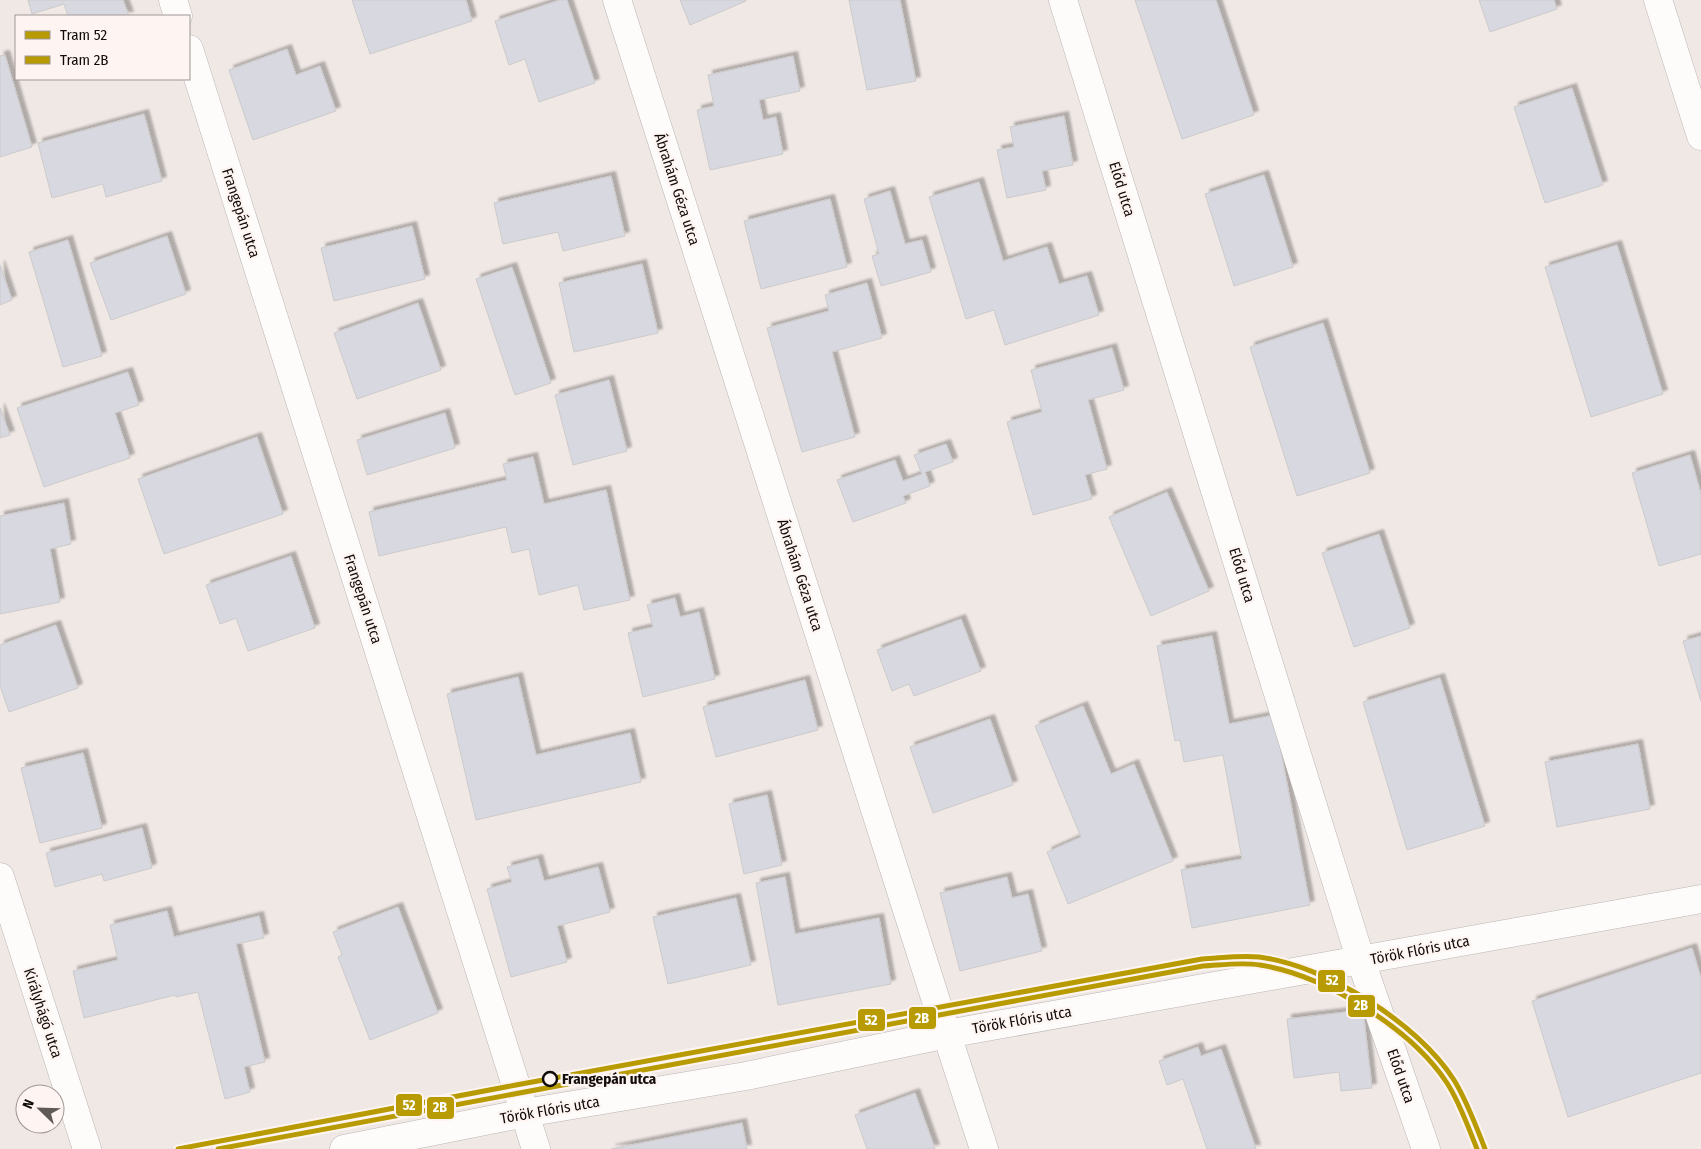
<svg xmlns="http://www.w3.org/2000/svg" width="1701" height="1149" viewBox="0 0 1701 1149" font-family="'Fira Sans Condensed',sans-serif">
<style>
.building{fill:#d8d8e0;stroke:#cccacb;filter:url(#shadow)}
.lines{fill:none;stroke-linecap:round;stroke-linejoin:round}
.street-casing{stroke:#bbb5b2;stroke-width:29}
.street{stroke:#fdfcfb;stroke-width:28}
.tram-1-casing{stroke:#fef4f1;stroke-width:9}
.tram-2-casing{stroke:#fef4f1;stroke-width:9}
.tram-1{stroke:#b89b03;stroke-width:5}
.tram-2{stroke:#b89b03;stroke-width:5}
.stop-dot{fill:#fef4f1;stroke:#110c0a;stroke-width:2.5}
.labels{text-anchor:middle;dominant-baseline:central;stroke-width:4.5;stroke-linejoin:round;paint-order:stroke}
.street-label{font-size:15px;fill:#110c0a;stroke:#fef4f1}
.stop-label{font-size:15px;font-weight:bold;fill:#110c0a;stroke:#fef4f1;text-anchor:start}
.line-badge{stroke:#fef4f1;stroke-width:2}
.badge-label{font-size:14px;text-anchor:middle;font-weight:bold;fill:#fff}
</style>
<defs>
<filter id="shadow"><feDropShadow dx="4.5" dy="-4.5" stdDeviation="1" flood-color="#0004"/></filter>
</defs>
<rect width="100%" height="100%" fill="#f0e8e5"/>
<g class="building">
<path d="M28 0H123L129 16H68L64 4 32 14Z"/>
<path d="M352 0H466L472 21 370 54Z"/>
<path d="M560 0H567L595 83 539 102 525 59 509 65 495 21Z"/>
<path d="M680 0H745L746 1 690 25Z"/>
<path d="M849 0H900L916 81 867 90Z"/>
<path d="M1135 0H1216L1254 115 1182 139Z"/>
<path d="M1479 0H1554L1557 9 1490 32Z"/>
<path d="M287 49 296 75 320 66 336 111 253 140 229 70Z"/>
<path d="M5 55 32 147 0 157V56Z"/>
<path d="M793 56 800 91 759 100 763 120 776 117 783 154 710 170 697 110 714 106 708 75Z"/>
<path d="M1572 88 1603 185 1545 203 1514 107Z"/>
<path d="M144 114 162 181 106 197 103 184 52 198 38 143Z"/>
<path d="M1064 116 1073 165 1042 171 1046 190 1007 198 997 150 1014 147 1010 127Z"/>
<path d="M1264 175 1293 267 1234 286 1205 194Z"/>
<path d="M611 176 625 236 563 251 558 232 503 244 494 203Z"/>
<path d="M979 182 1003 261 1047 247 1059 284 1087 276 1099 315 1005 345 994 310 966 319 929 197Z"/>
<path d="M890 191 905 244 922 240 931 272 881 286 872 256 879 254 864 199Z"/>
<path d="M830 199 847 267 761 289 744 221Z"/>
<path d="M412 226 425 279 334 301 321 248Z"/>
<path d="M167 236 186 294 111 320 90 263Z"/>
<path d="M68 240 102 356 63 367 29 252Z"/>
<path d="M1617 245 1663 394 1591 417 1545 267Z"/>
<path d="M642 264 658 333 574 352 559 283Z"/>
<path d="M0 265 12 300 0 305Z"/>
<path d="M512 267 551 383 515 395 476 279Z"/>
<path d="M867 283 882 338 832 352 855 437 802 452 767 328 829 311 825 295Z"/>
<path d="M418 303 441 370 357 399 334 333Z"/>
<path d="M1323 323 1370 473 1297 496 1250 347Z"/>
<path d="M1112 348 1124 390 1088 400 1107 469 1085 475 1092 499 1033 515 1007 422 1042 412 1031 370Z"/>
<path d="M128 372 139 405 115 413 130 458 44 487 17 408Z"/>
<path d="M609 380 627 451 573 465 555 395Z"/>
<path d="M0 408 10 435 0 438Z"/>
<path d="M445 413 455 448 367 475 357 440Z"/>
<path d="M257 437 283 514 164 554 138 479Z"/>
<path d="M946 444 953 462 925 472 930 486 903 496 906 503 853 522 837 480 895 460 903 481 922 474 914 455Z"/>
<path d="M1690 455 1701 494V554L1659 566 1632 473Z"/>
<path d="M533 457 544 504 606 490 630 600 584 610 578 585 539 595 529 549 512 553 506 527 379 556 369 512 507 480 503 464Z"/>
<path d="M1167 492 1209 591 1151 616 1109 517Z"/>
<path d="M64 503 71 544 50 549 60 602 0 614V516Z"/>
<path d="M1379 534 1410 628 1354 647 1322 553Z"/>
<path d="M291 556 315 628 248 651 236 618 220 624 206 585Z"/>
<path d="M675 598 680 617 699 612 715 679 643 697 628 633 653 627 647 605Z"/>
<path d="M961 619 981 671 914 696 909 684 892 691 877 650Z"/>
<path d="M56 625 78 688 9 712 0 686V645Z"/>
<path d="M1212 636 1229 724 1274 715 1310 905 1192 928 1181 870 1242 859 1223 755 1184 762 1180 740 1175 741 1157 646Z"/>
<path d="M1701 636V701L1683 641Z"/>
<path d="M518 677 536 755 630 733 641 782 476 820 447 694Z"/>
<path d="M1440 678 1485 826 1407 850 1363 702Z"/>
<path d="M805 680 818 730 716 757 703 707Z"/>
<path d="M1083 706 1111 774 1134 764 1173 861 1068 904 1047 852 1081 837 1035 726Z"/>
<path d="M990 719 1013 785 933 813 910 747Z"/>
<path d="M1638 744 1650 809 1557 827 1545 762Z"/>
<path d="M83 753 102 828 40 843 21 768Z"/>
<path d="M767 795 782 865 744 874 729 804Z"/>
<path d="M142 828 152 868 104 881 102 874 55 887 46 853Z"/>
<path d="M538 859 544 881 598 867 610 912 557 926 567 962 511 977 487 889 512 882 507 867Z"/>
<path d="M785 877 795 934 879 918 891 984 778 1005 756 883Z"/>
<path d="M1007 877 1012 898 1028 894 1042 951 960 971 940 893Z"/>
<path d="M736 898 751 965 668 984 653 917Z"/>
<path d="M398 907 438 1013 370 1040 338 957 342 955 333 932Z"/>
<path d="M167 911 174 937 259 916 264 938 236 944 265 1062 244 1067 250 1092 225 1099 198 992 176 997 175 995 84 1018 73 971 118 960 110 925Z"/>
<path d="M1692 948 1701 978V1073L1568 1117 1532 1001Z"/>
<path d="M1363 1010 1372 1088 1341 1091 1339 1072 1294 1078 1287 1019Z"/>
<path d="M1198 1047 1201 1056 1221 1049 1256 1149H1207L1183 1079 1167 1085 1159 1061Z"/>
<path d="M915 1093 935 1149H867L855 1115Z"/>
<path d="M742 1123 747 1149H611Z"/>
</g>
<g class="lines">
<g class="street-casing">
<g id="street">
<path d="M173 0 178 16"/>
<path d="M617 0 938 1007 984 1149"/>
<path d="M1063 0 1361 961 1426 1149"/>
<path d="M1658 0 1701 136"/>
<path d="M189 49 536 1149"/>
<path d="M0 877 87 1149"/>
<path d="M344 1149 525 1113 746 1076 947 1034 1701 899"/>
</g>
</g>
<use href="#street" class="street"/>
<g class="tram-1-casing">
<path id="tram-1" d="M178 1149 516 1085 1202 959C1221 958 1240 955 1259 957 1325 965 1418 1023 1454 1080 1467 1101 1476 1126 1485 1149"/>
</g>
<g class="tram-2-casing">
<path id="tram-2" d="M218 1149 1203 966C1222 965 1241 962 1260 965 1324 975 1411 1028 1447 1083 1460 1103 1468 1127 1477 1149"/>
</g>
<use href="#tram-1" class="tram-1"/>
<use href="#tram-2" class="tram-2"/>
</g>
<circle class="stop-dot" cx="550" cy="1079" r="7"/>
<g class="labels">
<g class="street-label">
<text transform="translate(677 189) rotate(72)">Ábrahám Géza utca</text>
<text transform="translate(1122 189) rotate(73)">Előd utca</text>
<text transform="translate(241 213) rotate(72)">Frangepán utca</text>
<text transform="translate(800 575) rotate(72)">Ábrahám Géza utca</text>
<text transform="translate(1242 575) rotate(73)">Előd utca</text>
<text transform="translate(363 599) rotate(72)">Frangepán utca</text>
<text transform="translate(1420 950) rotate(-11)">Török Flóris utca</text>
<text transform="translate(43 1013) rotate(72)">Királyhágó utca</text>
<text transform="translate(1022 1020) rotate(-10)">Török Flóris utca</text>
<text transform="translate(1401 1076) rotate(71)">Előd utca</text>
<text transform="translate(550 1110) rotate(-10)">Török Flóris utca</text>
</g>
<g class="stop-label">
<text x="562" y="1079">Frangepán utca</text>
</g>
</g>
<g class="line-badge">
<rect x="1317" y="969" width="29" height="24" rx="5" fill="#b89b03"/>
<rect x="1347" y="994" width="29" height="24" rx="5" fill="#b89b03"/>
<rect x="908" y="1006" width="29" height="24" rx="5" fill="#b89b03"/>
<rect x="857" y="1008" width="29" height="24" rx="5" fill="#b89b03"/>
<rect x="395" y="1093" width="28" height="24" rx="5" fill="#b89b03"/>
<rect x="426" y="1096" width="29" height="24" rx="5" fill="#b89b03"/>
</g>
<g class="badge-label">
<text x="1332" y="985">52</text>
<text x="1361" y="1010">2B</text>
<text x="922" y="1023">2B</text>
<text x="871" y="1025">52</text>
<text x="409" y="1110">52</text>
<text x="440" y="1112">2B</text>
</g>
<rect x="15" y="15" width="175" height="65" fill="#fef4f1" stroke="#9f9795"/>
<rect x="25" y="31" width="25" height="8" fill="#b89b03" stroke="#9f9795"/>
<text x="60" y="40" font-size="15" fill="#110c0a">Tram 52</text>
<rect x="25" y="56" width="25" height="8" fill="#b89b03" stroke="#9f9795"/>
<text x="60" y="65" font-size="15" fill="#110c0a">Tram 2B</text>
<g transform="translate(40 1109) rotate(293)"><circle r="24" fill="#fef4f1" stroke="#9f9795"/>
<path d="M0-4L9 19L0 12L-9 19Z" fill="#5f5957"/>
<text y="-8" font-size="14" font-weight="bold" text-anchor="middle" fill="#110c0a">N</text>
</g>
</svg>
